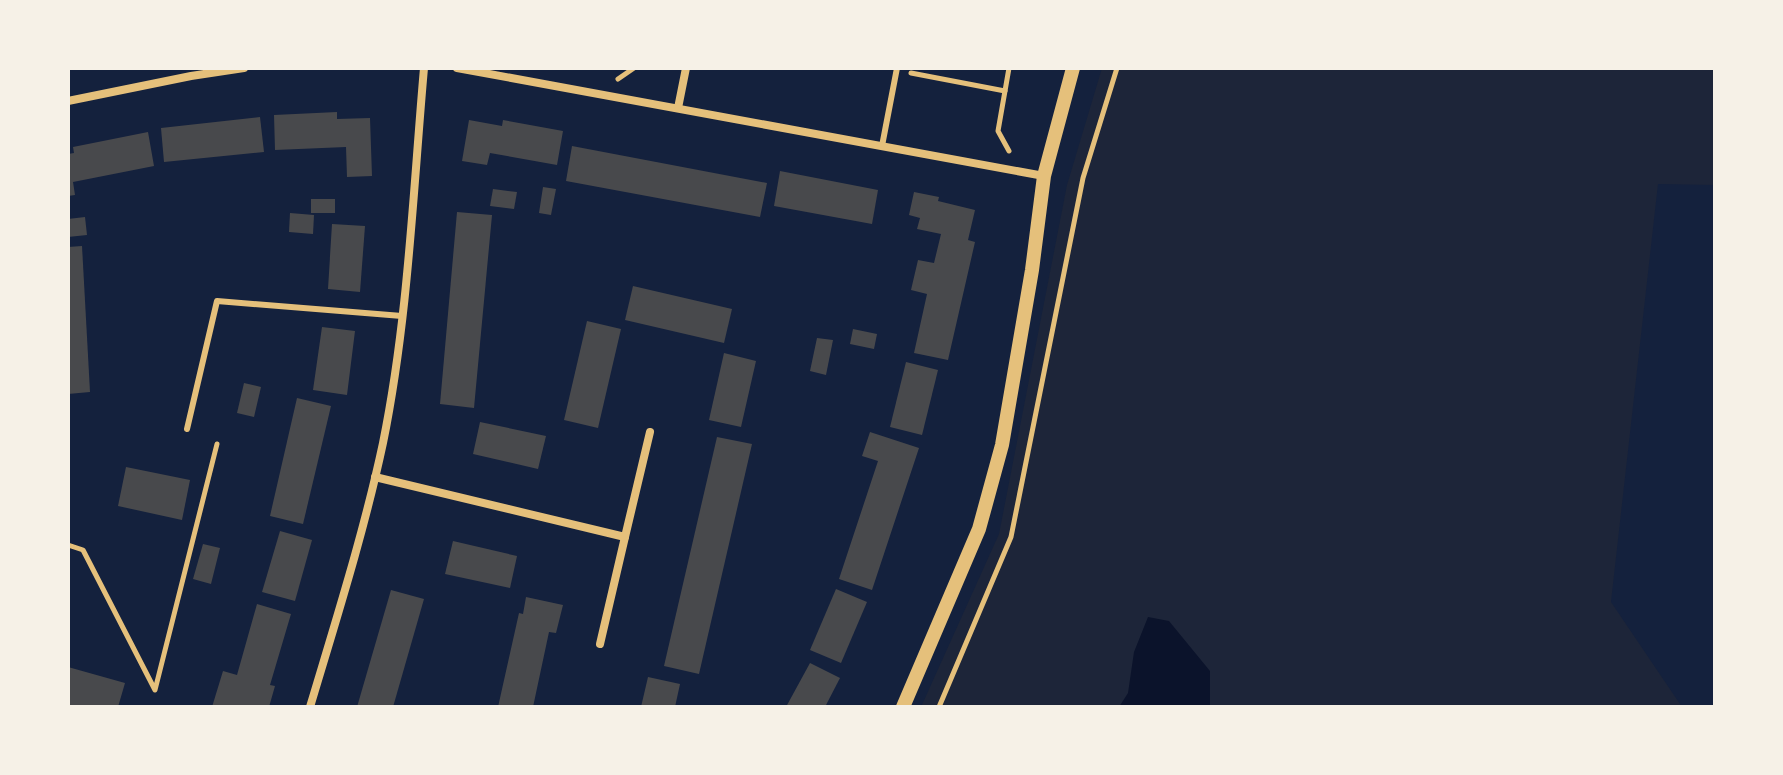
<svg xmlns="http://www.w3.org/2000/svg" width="1783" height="775" viewBox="0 0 1783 775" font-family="'DM Sans',sans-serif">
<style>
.green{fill:#1d2539}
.water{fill:#0b132b}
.building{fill:#48494c}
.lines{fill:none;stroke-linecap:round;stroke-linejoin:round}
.path{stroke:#e5c07b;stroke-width:5}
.service{stroke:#e5c07b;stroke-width:6}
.minor{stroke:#e5c07b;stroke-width:8}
.tertiary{stroke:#e5c07b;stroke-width:14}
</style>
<rect width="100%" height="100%" fill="#14213d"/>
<path class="green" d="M1102 68H1715V185L1658 184 1611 602 1682 707H921L999 534 1067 185Z"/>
<path class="water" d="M1148 617 1169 621 1210 671V707H1119L1128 693 1134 652Z"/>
<g class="building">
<path d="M337 112V119L370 118 372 176 347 177 346 147 275 150 274 115Z"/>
<path d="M260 117 264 152 164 162 161 128Z"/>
<path d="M469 120 502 126 503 120 563 131 557 165 490 153 487 165 462 161Z"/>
<path d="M148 132 154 166 73 182 75 195 68 196V154L74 153 73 147Z"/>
<path d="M572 146 767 183 760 217 566 181Z"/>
<path d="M780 171 878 190 872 224 774 206Z"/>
<path d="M543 187 556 189 551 215 539 213Z"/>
<path d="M493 189 517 192 514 209 490 206Z"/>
<path d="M914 192 939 197 938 201 975 210 968 240 975 242 948 360 914 353 927 294 911 290 918 260 934 263 941 234 917 229 920 218 909 215Z"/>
<rect x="311" y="199" width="24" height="14"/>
<path d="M457 212 492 215 474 408 440 404Z"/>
<path d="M290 213 314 215 313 234 289 232Z"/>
<path d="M85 217 87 235 68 237V219Z"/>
<path d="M332 224 365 226 360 292 328 289Z"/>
<path d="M82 246 90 392 68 394V247Z"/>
<path d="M633 286 732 309 724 343 625 320Z"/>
<path d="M587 321 621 329 598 428 564 420Z"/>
<path d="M322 327 355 331 347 395 313 390Z"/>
<path d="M853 329 877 334 874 349 850 344Z"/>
<path d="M817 338 833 340 826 375 810 371Z"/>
<path d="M724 353 756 361 741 427 709 420Z"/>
<path d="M906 362 938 370 922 435 890 427Z"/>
<path d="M244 383 261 387 254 417 237 413Z"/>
<path d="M297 398 331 406 303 524 270 516Z"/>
<path d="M480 422 546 436 538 469 473 454Z"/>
<path d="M870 432 919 448 872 590 839 579 878 461 862 456Z"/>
<path d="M717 437 752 444 699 674 664 666Z"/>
<path d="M126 467 190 480 182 520 118 506Z"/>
<path d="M280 531 312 540 295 601 262 592Z"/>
<path d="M453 541 517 556 510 588 445 574Z"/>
<path d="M203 544 220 548 211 584 193 579Z"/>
<path d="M836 589 867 602 841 663 810 650Z"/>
<path d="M391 590 424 599 393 707H357Z"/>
<path d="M526 597 563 605 556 633 549 632 533 707H498L519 613 523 614Z"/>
<path d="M257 604 291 614 270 685 275 686 269 707H212L223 671 237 675Z"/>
<path d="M810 663 840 678 825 707H786Z"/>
<path d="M68 667 125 683 118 707H68Z"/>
<path d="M648 677 680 684 675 707H641Z"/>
</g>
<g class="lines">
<g class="path">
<path d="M911 73 1005 91"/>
<path d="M618 79 634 68"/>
<path d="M1009 151 998 131 1009 68"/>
<path d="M68 545 83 550 155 690 217 444"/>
<path d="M939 707 1011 537 1083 178 1117 68"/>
</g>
<g class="service">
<path d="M882 146 897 68"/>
<path d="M187 429 217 301 402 316"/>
</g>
<g class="minor">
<path d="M457 68 1044 176"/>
<path d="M68 101 191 76 244 68"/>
<path d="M678 108 686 68"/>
<path d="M375 477 625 537 650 432"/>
<path d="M600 644 625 537"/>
<path d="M310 707C336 620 364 532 383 443 408 320 413 193 424 68"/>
</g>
<path class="tertiary" d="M903 707 979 529 1002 445 1032 270 1044 176 1073 68"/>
</g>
<rect width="1783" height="775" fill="none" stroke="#f6f1e7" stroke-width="140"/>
</svg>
